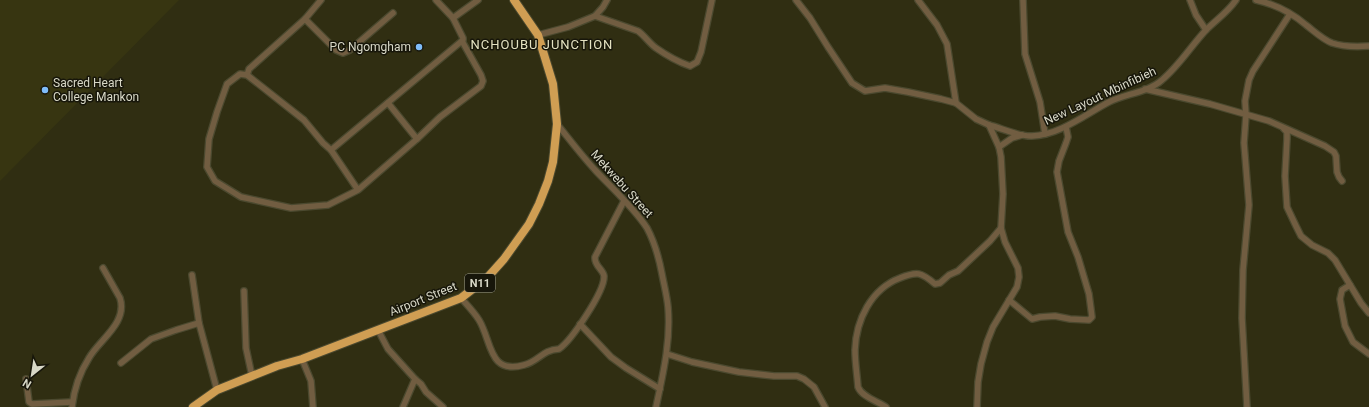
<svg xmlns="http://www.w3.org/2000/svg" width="1369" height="407" font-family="Roboto,sans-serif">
<rect width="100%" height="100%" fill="#302e12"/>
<path fill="#373511" d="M0 0H179L0 181Z"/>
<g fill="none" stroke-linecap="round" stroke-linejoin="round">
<g stroke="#4b492f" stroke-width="8">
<g id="minor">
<path d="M436 0 453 18"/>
<path d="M796 0 810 18 828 47 852 83 865 91 885 88 908 92 941 99 956 103 976 119 989 125 999 147 1001 157 1003 194 1001 228 1005 242 1018 268 1019 277 1017 287 993 327 987 342 981 364 978 382 977 407"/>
<path d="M918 0 937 25 947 44 956 103"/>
<path d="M1023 0 1025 54 1040 102 1045 134"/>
<path d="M1190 0 1196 15 1206 30"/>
<path d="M1256 0C1274 4 1292 13 1306 25 1314 31 1322 39 1332 43 1344 47 1356 47 1369 46"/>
<path d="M595 16 638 31C645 36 649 43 656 48 666 55 678 62 690 66L697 62 701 52 712 0"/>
<path d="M305 19 336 50 343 53 350 50 393 13"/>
<path d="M538 35 568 27 595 16 603 7 607 0"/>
<path d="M247 75 249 69 305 19 321 0"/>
<path d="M1145 89 1210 104 1269 121 1325 146 1334 152 1336 156 1337 172 1339 177 1342 181"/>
<path d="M388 103 417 139"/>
<path d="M557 124C570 140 582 156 596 171 613 189 634 208 647 228 655 243 659 258 662 274 664 285 667 296 668 307 671 341 663 374 656 407"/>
<path d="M989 125C1001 128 1020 137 1032 136 1060 135 1086 114 1109 102 1125 94 1149 92 1162 80 1179 66 1191 46 1206 30 1216 20 1228 12 1236 0"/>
<path d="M1284 129 1287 132V139L1285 176 1287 207 1296 226 1301 236 1312 245 1328 253 1335 260 1361 303 1369 313"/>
<path d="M999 147 1012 138 1022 135"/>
<path d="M331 150 463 40V38L453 18 478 0"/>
<path d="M358 190 331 150 323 143 304 120 247 75 240 74 227 84 217 112 209 139 207 167 215 181 241 197 291 208 328 205 358 190 417 139 440 117 481 86 483 81 481 75 462 41"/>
<path d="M192 275 199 323 217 390"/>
<path d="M1350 285 1342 290 1340 299 1345 326 1353 342 1369 354"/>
<path d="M244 291 246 348 252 376"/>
<path d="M461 298C467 305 474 312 479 320 492 341 488 375 524 365 539 361 542 350 559 349 571 341 605 291 604 276 603 269 594 266 595 257L624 201"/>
<path d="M1009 300 1032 319 1040 317 1055 316 1070 319 1089 320 1092 317 1089 294 1078 257 1068 232 1057 172 1059 161 1066 143 1068 137 1066 127"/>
<path d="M580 324 611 357 626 368 660 389"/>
<path d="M378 330 388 349 415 379 421 384 426 392 443 407"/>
<path d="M667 354 692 362 739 372 774 376H797L804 379 814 387 825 407"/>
<path d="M302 359 311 381 313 407"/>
<path d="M121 363 151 339 176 330 199 323"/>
<path d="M26 379 29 402 32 404 72 402"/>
<path d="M72 407C74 390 80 372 89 358 99 340 128 323 120 298L103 268"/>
<path d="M403 407 415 379"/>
<path d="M886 407C877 401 862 397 858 387 857 374 855 362 855 350 856 320 871 289 900 278 917 271 921 272 935 284L940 283 949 275 958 271 990 241 1001 228"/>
<path d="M1247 407 1242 318 1243 270 1249 205 1244 143 1246 115 1245 101 1249 80 1253 71 1290 14"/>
</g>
</g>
<g stroke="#4b492f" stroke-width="10">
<path id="highway" d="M193 407 217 390 277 366 302 359 461 298 487 278 504 259 529 224 539 204 548 181 553 162 557 124 553 84 538 35 514 0"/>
</g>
<use href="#minor" stroke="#715d41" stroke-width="5.5"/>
<use href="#highway" stroke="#d09e53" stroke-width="8"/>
</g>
<g fill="#7fbdfa" stroke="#17160a" stroke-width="1.5">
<circle cx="419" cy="47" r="4"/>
<circle cx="45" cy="90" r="4"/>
</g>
<g text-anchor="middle" stroke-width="3" stroke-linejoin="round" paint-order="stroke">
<rect fill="#17160a" stroke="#9e9e8e" stroke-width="1" x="465" y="274" width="30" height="18" rx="3"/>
<g font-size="11" font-weight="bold" fill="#d8d8c7">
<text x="480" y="287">N11</text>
</g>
<g font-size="12" fill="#d8d8c7" stroke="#17160a" text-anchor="end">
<text x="411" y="51">PC Ngomgham</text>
<text x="53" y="87" text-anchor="start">Sacred Heart<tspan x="53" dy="14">College Mankon</tspan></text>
</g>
<g font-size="12" fill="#d8d8c7" stroke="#17160a">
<text transform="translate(1100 96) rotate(-25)" y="4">New Layout Mbinfibieh</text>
<text transform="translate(622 184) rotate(48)" y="4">Mekwebu Street</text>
<text transform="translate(423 299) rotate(-22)" y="4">Airport Street</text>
</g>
<g font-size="13" letter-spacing="1" fill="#e4e2c1" stroke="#17160a">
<text x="542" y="49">NCHOUBU JUNCTION</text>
</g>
</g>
<g transform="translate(32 375) rotate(210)" stroke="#17160a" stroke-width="3" paint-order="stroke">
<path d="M0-3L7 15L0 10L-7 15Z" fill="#d8d8c7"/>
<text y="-6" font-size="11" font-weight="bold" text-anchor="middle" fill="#d8d8c7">N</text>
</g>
</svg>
